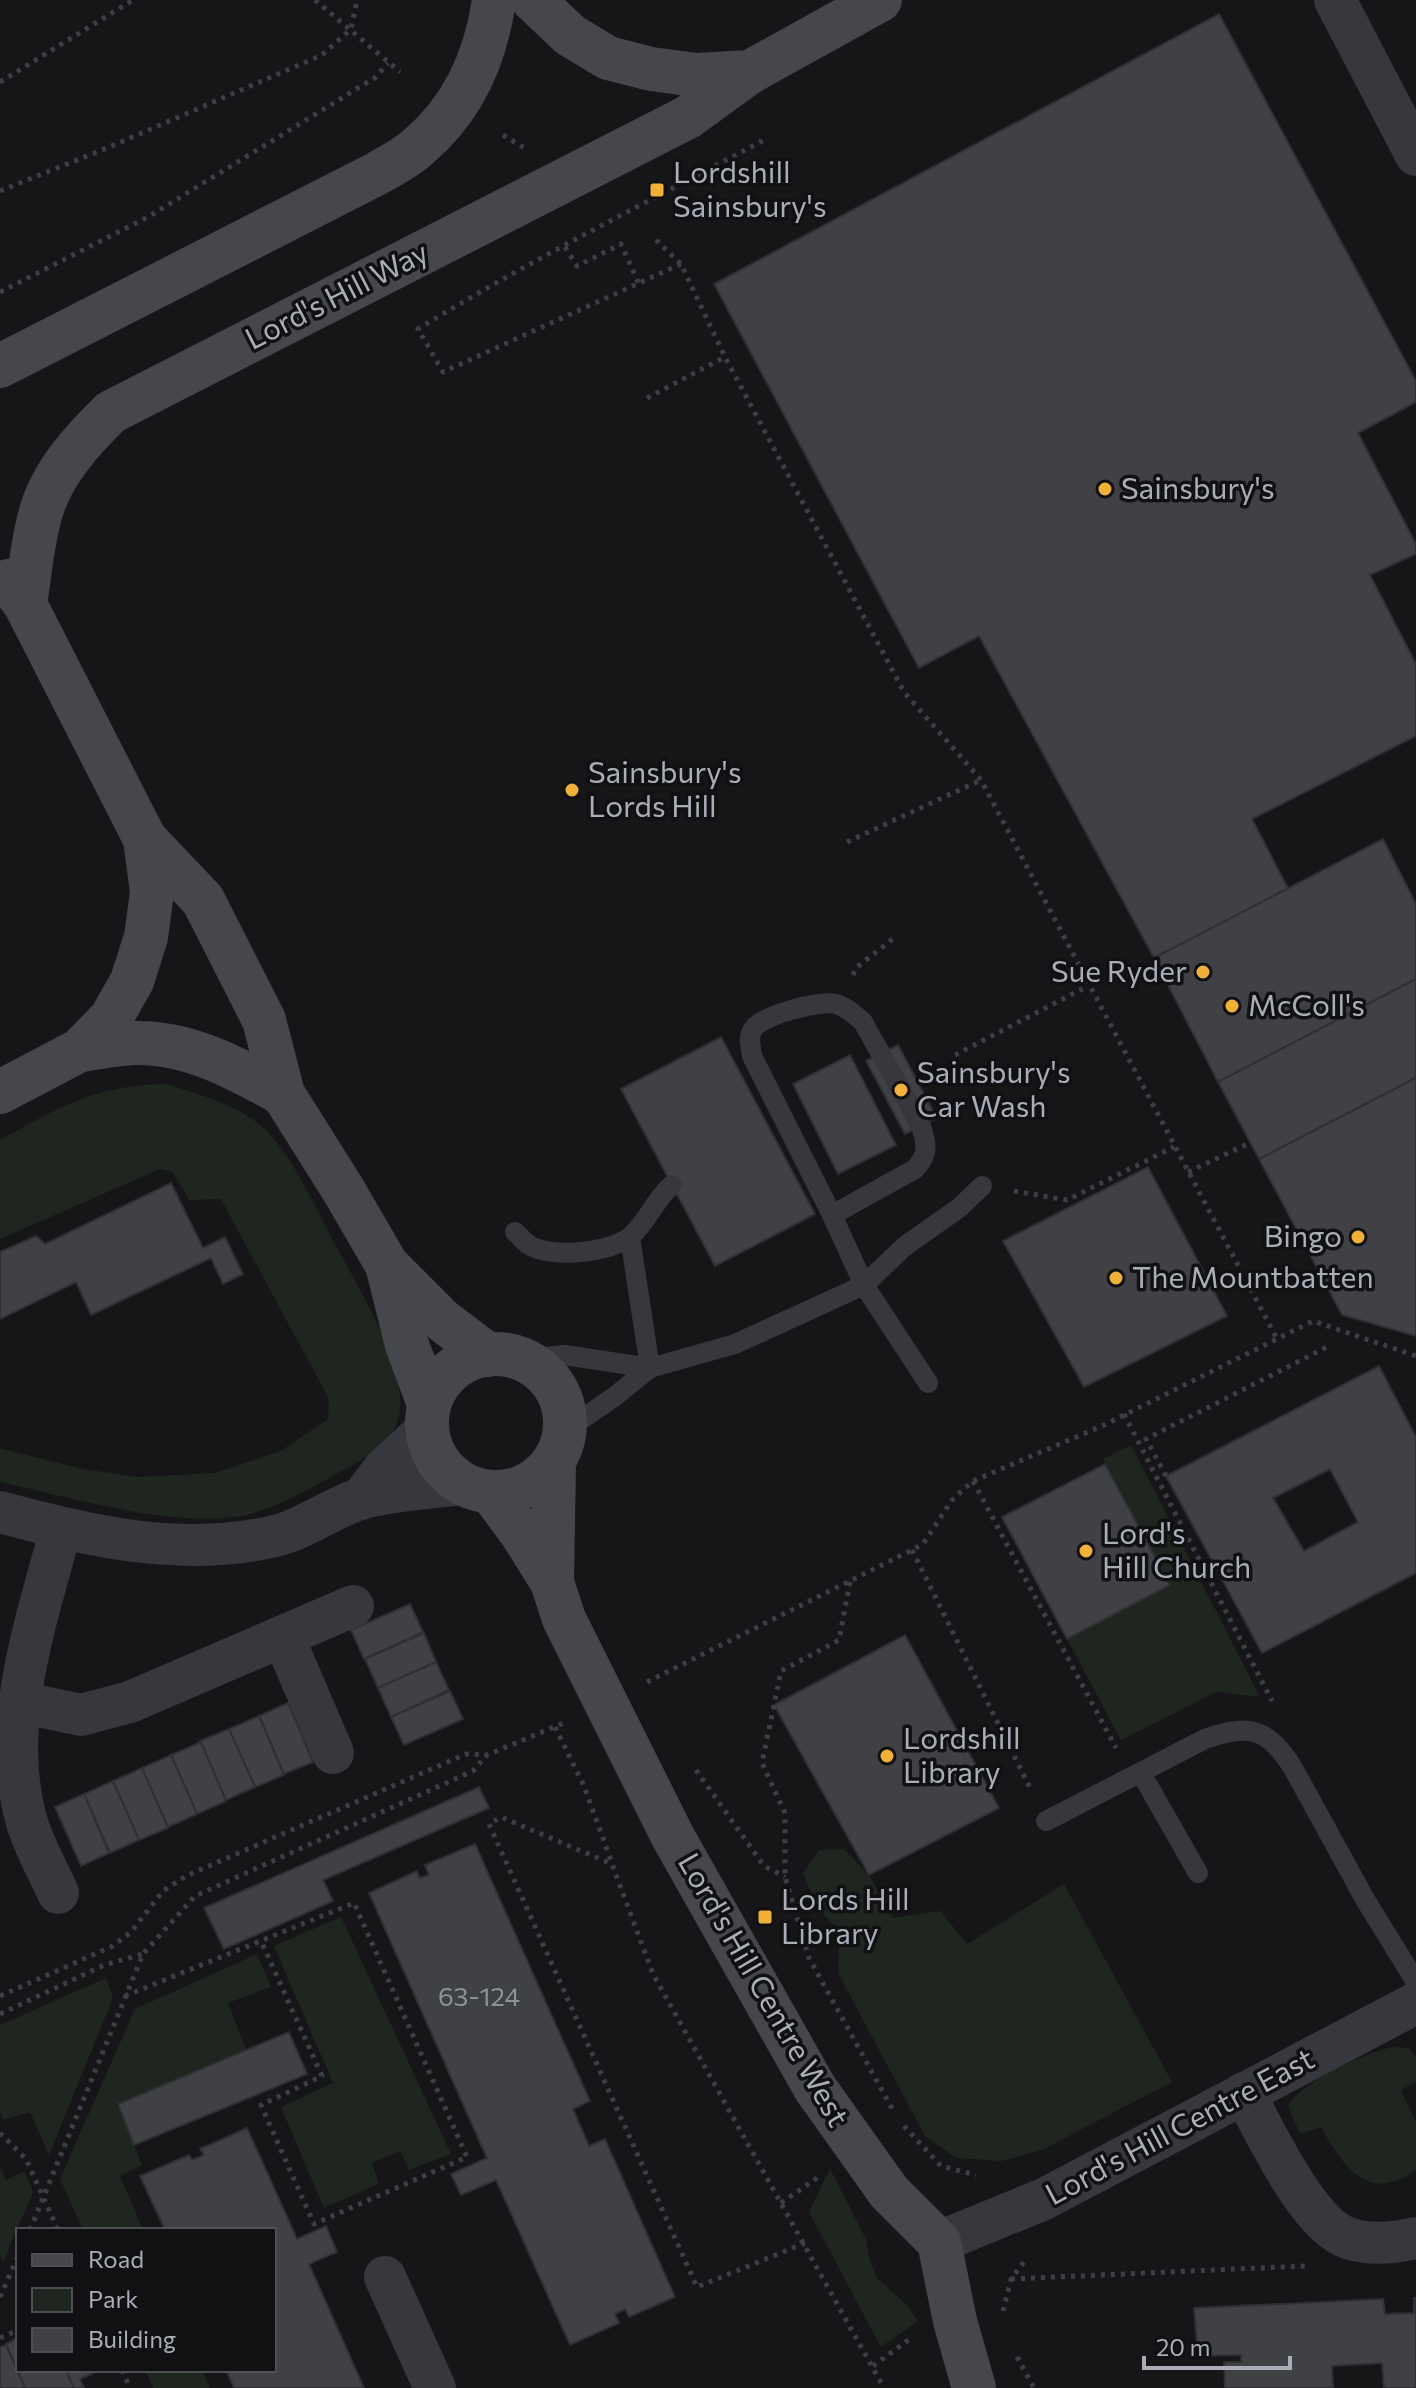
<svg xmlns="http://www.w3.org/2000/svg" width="1416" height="2388" font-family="Commissioner,sans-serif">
<rect width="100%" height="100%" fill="#161618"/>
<g fill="#1e261f">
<path d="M166 1084C197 1094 234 1103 260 1125 293 1153 316 1210 337 1248 360 1290 398 1352 400 1398 403 1436 375 1453 345 1469 317 1485 288 1502 257 1512 188 1534 71 1497 0 1482V1448L84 1469 136 1477 215 1473 281 1451 328 1419 329 1399 221 1199 189 1200 173 1172 160 1169 0 1239V1140C60 1107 95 1085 166 1084Z"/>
<path d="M1131 1445 1260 1697 1216 1692 1121 1740 1067 1639 1169 1585 1103 1459Z"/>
<path d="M844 1849 869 1875 893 1918 940 1911 967 1944 1064 1884 1172 2082 1042 2150 1002 2161 956 2158 925 2136 838 1973 839 1930 818 1909 803 1873 819 1850Z"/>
<path d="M341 1917 451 2154 409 2170 400 2151 372 2163 379 2184 324 2208 281 2107 333 2083 274 1946Z"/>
<path d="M257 1954 271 1987 228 2003 246 2049 118 2104 142 2165 120 2176 143 2230H83L60 2179 135 2009Z"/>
<path d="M106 1978 113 1998 49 2155 30 2112 3 2120 0 2112V2025Z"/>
<path d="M1395 2047 1410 2049 1416 2056V2082L1401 2090 1416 2122V2170C1368 2205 1343 2166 1321 2127L1300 2134 1288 2106C1298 2084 1371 2049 1395 2047Z"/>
<path d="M0 2168 6 2180 24 2171 33 2192 3 2262 0 2256Z"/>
<path d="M830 2169 866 2239 869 2258 877 2278 907 2305 918 2321 881 2347 809 2212Z"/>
<path d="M145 2370H202L210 2388H153Z"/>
</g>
<g fill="#404145" stroke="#303034" stroke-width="2" fill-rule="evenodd">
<path d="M1219 14 1416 381V402L1358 433 1416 544V554L1370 575 1416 664V736L1252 819 1289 890 1154 958 979 636 919 668 714 284Z"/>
<path d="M1383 839 1416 904V979L1218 1082 1154 958Z"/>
<path d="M1416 979V1078L1259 1159 1218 1082Z"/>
<path d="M721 1037 815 1214 715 1266 621 1089Z"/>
<path d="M898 1045 937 1118 905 1134 866 1061Z"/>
<path d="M850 1055 896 1145 838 1174 793 1084Z"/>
<path d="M1416 1078V1336L1342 1315 1259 1159Z"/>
<path d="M1148 1167 1227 1316 1084 1387 1003 1241Z"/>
<path d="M171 1183 203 1248 225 1237 243 1274 223 1284 211 1258 91 1315 76 1282 0 1319V1252L36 1236 45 1244Z"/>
<path d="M1379 1366 1416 1437V1573L1262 1653 1166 1476ZM1330 1469 1358 1522 1304 1551 1273 1498Z"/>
<path d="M1105 1464 1170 1585 1067 1639 1002 1517Z"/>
<path d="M410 1604 423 1632 364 1659 351 1630Z"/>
<path d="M424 1633 436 1662 378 1688 365 1659Z"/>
<path d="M905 1635 999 1808 869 1875 774 1705Z"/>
<path d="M436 1662 449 1690 391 1717 378 1688Z"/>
<path d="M450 1691 463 1719 404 1745 391 1717Z"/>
<path d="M288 1703 313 1762 284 1774 259 1716Z"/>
<path d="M259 1716 284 1775 255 1787 229 1729Z"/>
<path d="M229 1729 255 1787 226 1800 200 1741Z"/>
<path d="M201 1742 226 1801 197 1814 171 1755Z"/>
<path d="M171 1755 197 1814 168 1827 142 1768Z"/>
<path d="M142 1768 168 1828 139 1840 113 1781Z"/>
<path d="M113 1781 139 1840 110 1853 84 1794Z"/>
<path d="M479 1787 489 1808 323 1880 333 1901 224 1949 204 1908Z"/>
<path d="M84 1794 109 1853 81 1866 55 1807Z"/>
<path d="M475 1844 590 2101 573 2109 589 2146 605 2139 675 2297 629 2317 625 2309 615 2314 619 2323 570 2345 496 2180 461 2195 451 2174 487 2158 369 1893 417 1871 420 1878 429 1875 425 1865Z"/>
<path d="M289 2032 307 2074 134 2145 118 2104Z"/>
<path d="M247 2128 297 2239 326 2226 337 2252 309 2264 364 2388H234L226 2370H274V2230H165L140 2176 189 2155 192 2160 204 2155 200 2149Z"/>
<path d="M1414 2298H1416V2388H1384L1382 2363 1332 2366 1333 2388H1225L1224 2362H1241V2355L1198 2356 1194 2308 1383 2299 1385 2314 1414 2313Z"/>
<path d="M18 2338V2370H66L74 2388H25L6 2344Z"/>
<path d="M6 2345 25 2388H0V2347Z"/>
<path d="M66 2370H100L80 2379 84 2388H74Z"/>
</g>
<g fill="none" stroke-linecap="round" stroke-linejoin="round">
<g stroke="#3d3f44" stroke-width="5" stroke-dasharray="4 6" stroke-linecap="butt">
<path d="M315 0 400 72"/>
<path d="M0 82 133 0"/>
<path d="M503 135 526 149"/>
<path d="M0 191 114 145 322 55 351 29 357 0"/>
<path d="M656 240 681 264 725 357 904 692 981 780 1276 1337"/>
<path d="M565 247 577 266 621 244 639 284"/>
<path d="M681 264 443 372 418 329C530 260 648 202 764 140"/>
<path d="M0 292 148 217 376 77 388 63"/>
<path d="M647 398 725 357"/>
<path d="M847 842 981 780"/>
<path d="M853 975 856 968 895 937"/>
<path d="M955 1055 1088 986"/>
<path d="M1188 1172 1250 1143"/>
<path d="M1014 1191 1067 1200 1174 1147"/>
<path d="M1124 1414 1272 1701"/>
<path d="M1166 1476 1146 1439 1327 1347"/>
<path d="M973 1481 1116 1748"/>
<path d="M912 1550 1031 1790"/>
<path d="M850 1582 839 1640 781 1671 762 1763 785 1813V1877L809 1958 894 2112"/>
<path d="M647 1682 912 1550 923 1544 952 1500 973 1481 1102 1426 1313 1321 1416 1356"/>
<path d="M555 1727 584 1786 612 1863"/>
<path d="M696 1770 764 1866 785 1877"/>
<path d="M0 1996 113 1946 131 1932 163 1891 186 1876 466 1754 487 1755 566 1722"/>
<path d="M125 1996 354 1903 467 2157 314 2224 261 2105 322 2076 261 1941"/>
<path d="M0 2014 104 1965 143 1954"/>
<path d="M904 2126 941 2166 976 2175"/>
<path d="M0 2133 26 2159 58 2230"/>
<path d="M781 2203 820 2176"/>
<path d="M30 2230 143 1954 195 1896 473 1771 487 1755"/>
<path d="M805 2243 697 2287 489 1824 501 1817 612 1864 653 1974 884 2388"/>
<path d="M1011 2279 1305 2266"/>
<path d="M0 2297 18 2256"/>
<path d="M1003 2311 1011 2279 1026 2259"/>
<path d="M0 2338 18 2330"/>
<path d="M1017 2357 1034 2388"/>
<path d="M873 2366 911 2338"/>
<path d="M122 2370 130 2388"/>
</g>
<g stroke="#37383d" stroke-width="20">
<path d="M832 1215 915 1169C929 1154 927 1145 921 1126L863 1022C855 1015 847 1007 836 1004 821 1000 759 1015 752 1031 748 1038 751 1048 752 1056L832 1215 864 1285 928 1383"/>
<path d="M515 1232C520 1236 524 1242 529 1245 552 1259 614 1253 633 1234 649 1219 655 1199 672 1185"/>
<path d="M630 1237 650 1368"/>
<path d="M523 1359 565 1355 650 1368"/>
<path d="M566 1430 614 1397 650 1368 735 1344 864 1285 905 1246 959 1208 982 1186"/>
<path d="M1141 1773 1198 1873"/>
<path d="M1046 1821 1205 1739C1249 1723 1268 1728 1293 1768L1366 1901 1416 1982"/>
</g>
<g stroke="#37383d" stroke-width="42">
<path d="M1335 0 1416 155"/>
<path d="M361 1499 384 1469 427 1429"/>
<path d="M0 1512C88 1536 179 1557 271 1537 303 1530 330 1509 360 1499 387 1490 434 1488 463 1484"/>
<path d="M283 1636 333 1753"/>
<path d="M20 1702 81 1715 130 1702 353 1606"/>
<path d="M58 1893C48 1870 33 1845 26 1819 0 1723 36 1622 61 1529"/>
<path d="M1244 2093C1265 2131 1308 2225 1348 2238 1370 2246 1394 2243 1416 2238"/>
<path d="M939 2242 1044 2199 1416 2003"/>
<path d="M385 2277 435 2388"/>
</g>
<g stroke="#45474d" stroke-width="44">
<path d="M533 0 570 35 608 58 651 69 696 75 750 72 880 0"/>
<path d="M0 366 376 174C390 166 406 158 418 147 463 109 486 57 494 0"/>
<path d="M25 604C30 574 32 542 41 512 52 473 83 439 111 412L688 117 750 72"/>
<path d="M145 839 203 900 264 1020 283 1094 344 1191 387 1265 442 1320 488 1355"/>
<path d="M80 1050C98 1048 118 1043 136 1043 189 1042 238 1069 283 1094"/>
<path d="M0 1092 80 1050 111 1018 132 981 146 937 152 892 145 839 25 604 8 581"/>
<path d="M387 1265 407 1345 429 1404"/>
<circle cx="496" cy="1423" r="69"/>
<path d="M491 1492 522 1534 552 1582 564 1619 673 1837 815 2088 889 2192 939 2242 955 2321 974 2388"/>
<path d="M552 1582 554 1462"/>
</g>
</g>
<g fill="#f2b134" stroke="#111113" stroke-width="3">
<rect x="649" y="182" width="16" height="16" rx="4"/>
<circle cx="1105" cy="489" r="8"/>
<circle cx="572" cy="790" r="8"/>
<circle cx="1203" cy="972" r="8"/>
<circle cx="1232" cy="1006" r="8"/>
<circle cx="901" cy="1090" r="8"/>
<circle cx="1358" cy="1237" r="8"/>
<circle cx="1116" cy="1278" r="8"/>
<circle cx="1086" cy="1551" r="8"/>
<circle cx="887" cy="1756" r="8"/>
<rect x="757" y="1909" width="16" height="16" rx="4"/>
</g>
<g text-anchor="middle" stroke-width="7" stroke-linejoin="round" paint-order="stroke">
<g font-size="26" fill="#8e929b">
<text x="479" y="2006">63-124</text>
</g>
<g font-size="30" fill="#a8adb8" stroke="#111113" text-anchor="start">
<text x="673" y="183">Lordshill<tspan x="673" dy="34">Sainsbury's</tspan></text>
<text x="1121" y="499">Sainsbury's</text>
<text x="588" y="783">Sainsbury's<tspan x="588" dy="34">Lords Hill</tspan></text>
<text x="1187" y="982" text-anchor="end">Sue Ryder</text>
<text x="1248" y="1016">McColl's</text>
<text x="917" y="1083">Sainsbury's<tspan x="917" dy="34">Car Wash</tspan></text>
<text x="1342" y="1247" text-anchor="end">Bingo</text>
<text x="1132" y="1288">The Mountbatten</text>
<text x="1102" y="1544">Lord's<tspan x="1102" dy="34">Hill Church</tspan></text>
<text x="903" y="1749">Lordshill<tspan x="903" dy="34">Library</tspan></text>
<text x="781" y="1910">Lords Hill<tspan x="781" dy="34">Library</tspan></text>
</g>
<g font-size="30" fill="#a8adb8" stroke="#111113">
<text transform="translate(337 296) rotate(-27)" y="10">Lord's Hill Way</text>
<text transform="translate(763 1990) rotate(60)" y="10">Lord's Hill Centre West</text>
<text transform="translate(1180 2127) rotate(-28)" y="10">Lord's Hill Centre East</text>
</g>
</g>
<rect x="16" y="2228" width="260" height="144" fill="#111113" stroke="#4d4f55" stroke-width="2"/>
<rect x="32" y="2254" width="40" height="12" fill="#45474d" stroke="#4d4f55" stroke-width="2"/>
<text x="88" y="2268" font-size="24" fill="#a8adb8">Road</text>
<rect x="32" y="2288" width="40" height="24" fill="#1e261f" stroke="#4d4f55" stroke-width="2"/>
<text x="88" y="2308" font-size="24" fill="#a8adb8">Park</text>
<rect x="32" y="2328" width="40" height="24" fill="#404145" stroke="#4d4f55" stroke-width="2"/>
<text x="88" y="2348" font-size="24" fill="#a8adb8">Building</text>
<path d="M1144 2356v12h146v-12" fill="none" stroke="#a8adb8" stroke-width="4"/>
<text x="1156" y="2356" font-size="24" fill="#a8adb8" stroke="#111113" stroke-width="6" paint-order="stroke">20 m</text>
</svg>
